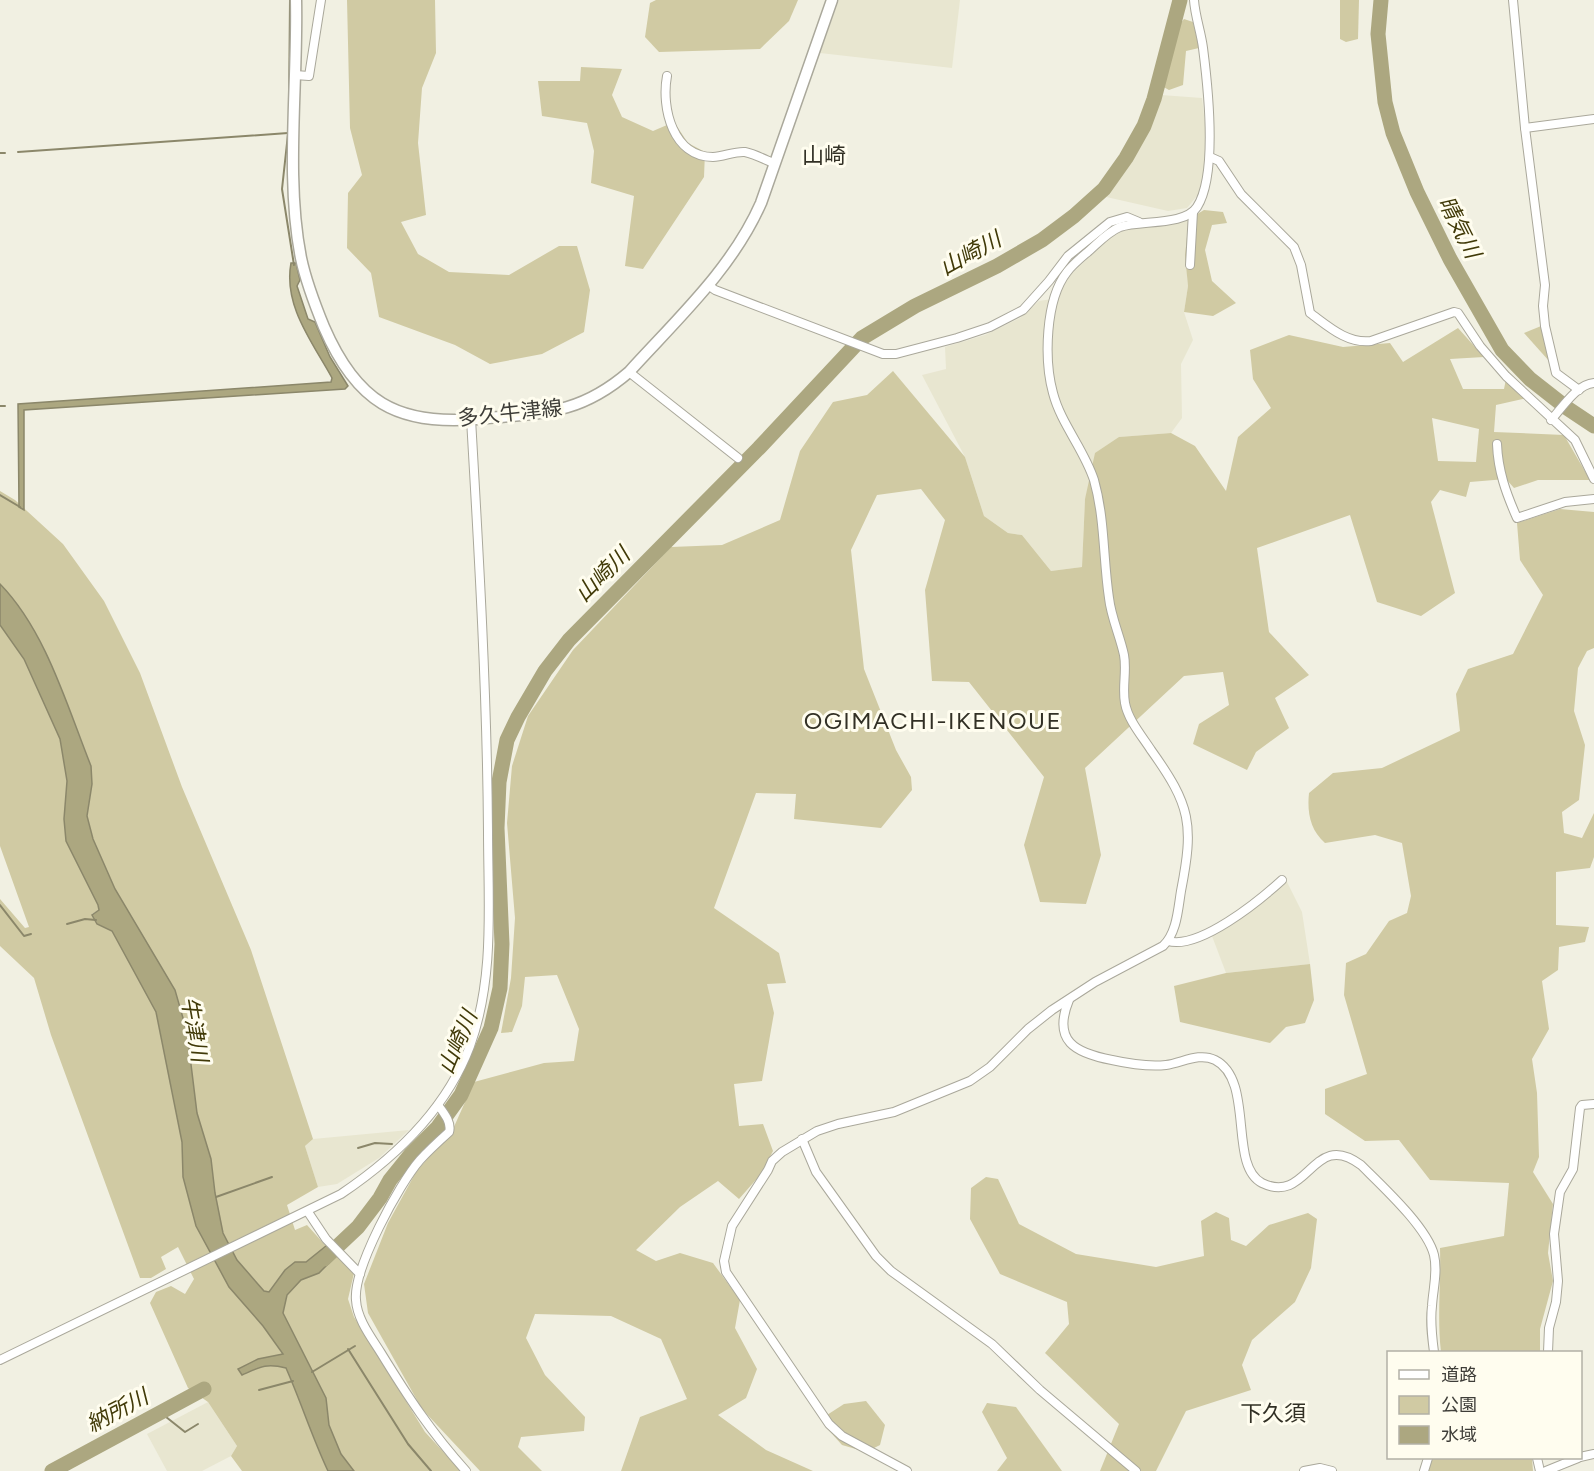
<svg xmlns="http://www.w3.org/2000/svg" width="1594" height="1471" font-family="Figtree,'Noto Sans JP',sans-serif">
<rect width="100%" height="100%" fill="#f1f0e2"/>
<g fill="#e8e6d0">
<path d="M839 0H960L952 68 820 53Z"/>
<path d="M1161 95 1202 98 1208 149 1201 191 1187 208 1168 211 1102 196 1132 159 1152 123Z"/>
<path d="M1189 219 1186 255 1188 286 1184 312 1193 340 1181 364 1182 418 1171 433 1119 437 1085 499 1082 567 1051 571 1022 535 1008 533 984 516 965 457 922 375 946 369 945 347 985 335 1020 318 1039 301 1058 298 1067 278 1107 240 1125 229Z"/>
<path d="M1286 880 1302 912 1310 964 1226 973 1212 936Z"/>
<path d="M409 1130 379 1158 337 1184 318 1187 305 1146 313 1139Z"/>
<path d="M208 1402 237 1446 231 1456 202 1471H167L147 1434Z"/>
</g>
<g fill="#d0caa3" fill-rule="evenodd">
<path d="M347 0H435L436 53 422 88 418 143 426 215 401 222 418 254 449 272 509 275 559 246H577L590 290 584 332 542 354 490 364 455 345 379 317 371 273 347 248 348 193 362 175 350 128Z"/>
<path d="M656 0H798L789 21 760 49 659 52 645 37 650 3Z"/>
<path d="M1340 0H1359L1358 39 1346 42 1340 39Z"/>
<path d="M1184 19 1193 22 1199 48 1186 51 1183 85 1169 90 1160 85 1177 28Z"/>
<path d="M581 67 622 69 612 95 622 117 653 131 674 122 688 143 705 152 704 177 643 269 625 266 634 196 591 183 594 151 587 123 542 116 538 81H580Z"/>
<path d="M1204 210 1223 212 1227 223 1212 225 1205 250 1212 281 1236 303 1213 316 1184 312 1188 286 1185 255 1189 219Z"/>
<path d="M1546 324 1558 371 1524 333Z"/>
<path d="M1458 328 1484 357 1450 359 1463 389H1504L1506 379 1527 398 1496 405 1494 432 1564 435 1590 480H1538L1514 488 1506 479 1470 482 1466 497 1440 490 1431 502 1455 593 1421 616 1377 602 1350 515 1257 548 1269 632 1309 675 1275 698 1289 728 1256 752 1247 770 1193 744 1199 724 1229 705 1223 672 1184 676 1085 768 1101 855 1086 904 1040 902 1024 845 1044 777 969 682 932 681 925 590 945 520 921 489 877 495 851 550 864 669 896 750 911 777 912 790 881 828 794 819 796 794 756 793 714 908 779 953 786 983 767 984 774 1013 762 1081 734 1084 739 1126 763 1124 773 1151 761 1174 739 1199 718 1181 680 1207 636 1250 656 1261 680 1253 713 1263 740 1300 735 1328 757 1369 746 1398 718 1415 766 1450 813 1471H621L640 1417 687 1399 661 1339 611 1316 535 1314 526 1338 545 1375 585 1417 584 1431 521 1437 518 1447 542 1471H480L422 1409 368 1313 364 1284 388 1223 416 1172 453 1129 474 1082 544 1063 574 1061 579 1029 557 975 525 977 522 1006 512 1032 501 1033 511 978 515 918 507 823 512 766 528 716 573 650 671 547 722 545 780 520 800 451 833 402 867 395 893 371 965 457 984 516 1008 533 1022 535 1051 571 1082 567 1085 499 1095 453 1119 437 1171 433 1195 446 1226 491 1238 437 1271 408 1253 379 1250 350 1289 335 1343 347 1390 343 1403 362ZM1432 418 1479 429 1476 462 1438 461Z"/>
<path d="M0 491 15 500 63 544 104 601 140 673 182 787 251 950 313 1139 305 1146 318 1187 287 1205 295 1230 307 1225 326 1246 306 1262H295L285 1270 269 1292 264 1291 237 1260 223 1233 215 1193 211 1159 197 1113 187 1032 115 889 93 839 87 816 92 784 91 766C67 706 45 632 0 584Z"/>
<path d="M1560 509 1594 512V648L1587 651 1578 668 1574 711 1585 745 1579 800 1562 812 1564 833 1582 838 1594 813V857L1590 868 1556 872V925L1589 927 1585 942 1559 947 1558 970 1542 981 1549 1029 1532 1059 1537 1093 1539 1157 1533 1172 1553 1204 1548 1253 1553 1281 1540 1329V1352H1441C1437 1317 1441 1284 1440 1248L1504 1236 1509 1183 1430 1180 1399 1140 1365 1141 1325 1114V1089L1367 1074 1344 995 1346 963 1366 954 1389 921 1407 913 1411 896 1402 843 1375 835 1325 843C1310 830 1307 812 1309 793L1333 773 1382 768 1460 731 1456 694 1468 669 1513 654 1543 595 1520 560 1517 523Z"/>
<path d="M0 625 24 659 60 738 67 781 64 819 66 841 98 905 99 910 92 914 97 924 112 931 156 1012 182 1142 183 1177 263 1326 283 1355 258 1359 239 1369 242 1375C260 1367 267 1363 286 1367 301 1402 312 1437 328 1471H242L231 1456 237 1446 208 1402 188 1388 150 1303 156 1292 171 1286 185 1294 194 1279 178 1247 161 1257 166 1269 151 1278H140L51 1035 34 978 0 946V899L25 928 29 927 0 846Z"/>
<path d="M1310 964 1314 1000 1305 1023 1286 1027 1270 1043 1180 1022 1174 986 1226 973Z"/>
<path d="M986 1177 998 1179 1019 1224 1076 1254 1156 1267 1204 1256 1201 1221 1216 1212 1229 1218 1231 1240 1246 1246 1269 1225 1308 1213 1317 1219 1311 1268 1295 1302 1252 1340 1242 1365 1251 1390 1186 1411 1156 1471H1100L1119 1424 1045 1353 1069 1324 1067 1302 1000 1274 970 1219 971 1188Z"/>
<path d="M336 1256 354 1273 348 1299 354 1317 425 1432 461 1471H354L341 1454 329 1425 326 1398 283 1313 287 1295 301 1280 319 1273Z"/>
<path d="M866 1401 885 1425 880 1445 866 1452 842 1445 825 1426 827 1415 844 1404Z"/>
<path d="M987 1403 1016 1407 1062 1471H997L1007 1458 982 1412Z"/>
<path d="M1433 1458H1532L1533 1471H1428Z"/>
</g>
<g fill="#aca780" stroke="#8b876a" stroke-width="1.5">
<path d="M291 263H296L300 280 297 286 308 319 315 322 330 357 348 386 345 389 24 410V510L19 507 18 404 331 382 332 378C313 343 283 306 291 263Z"/>
<path d="M0 584C46 631 67 706 91 766L92 784 87 816 93 839 115 889 175 990 187 1032 197 1113 211 1159 215 1193 223 1233 237 1260 264 1291 269 1292 285 1270 295 1262H306L326 1246 336 1256 319 1273 301 1280 287 1295 283 1313 326 1398 329 1425 341 1454 354 1471H328C312 1437 301 1402 286 1368 266 1363 260 1367 242 1375L238 1369 258 1359 283 1354 263 1326 229 1287 196 1226 183 1177 182 1142 156 1012 112 931 97 924 92 915 99 910 98 905 66 841 64 819 67 781 60 739 24 659 0 625Z"/>
</g>
<g fill="none" stroke-linecap="round" stroke-linejoin="round">
<g stroke="#8b876a" stroke-width="2">
<path d="M289 113 290 0"/>
<path d="M288 134 282 189 294 265"/>
<path d="M18 152 288 133"/>
<path d="M0 153H5"/>
<path d="M0 406H5"/>
<path d="M0 495 20 507"/>
<path d="M0 905 24 936 31 934"/>
<path d="M67 924 85 919 96 920"/>
<path d="M358 1148 375 1143 392 1144"/>
<path d="M216 1197 272 1177"/>
<path d="M348 1349 408 1444 431 1471"/>
<path d="M312 1372 355 1346"/>
<path d="M259 1390 293 1381"/>
<path d="M161 1413 185 1432 198 1424"/>
</g>
<g stroke="#aca780" stroke-width="15">
<path d="M1381 0 1378 34 1385 102 1393 133 1417 192 1450 259 1502 350 1530 379 1567 408 1594 426"/>
<path d="M324 1259 358 1227 380 1198 390 1180 411 1154 438 1127 461 1095 491 1028 500 988 502 944 497 828 499 782 507 740 518 717 545 671 569 640 759 448 862 338 915 306 997 266 1042 240 1074 216 1104 189 1126 158 1144 126 1154 99 1180 0"/>
<path d="M52 1471 204 1389"/>
</g>
<g stroke="#aaa89b" stroke-width="10">
<g id="minor">
<path d="M1513 0 1525 128 1545 285 1543 306 1545 326 1556 373 1579 390"/>
<path d="M295 75 309 76 321 0"/>
<path d="M667 76C661 108 673 157 713 157 723 157 735 151 745 152 755 154 766 160 775 164"/>
<path d="M1525 128 1594 119"/>
<path d="M1210 157 1219 161 1241 194 1294 247 1301 265 1310 313C1328 326 1347 344 1371 341L1454 312 1458 313 1480 346 1506 376 1575 440 1594 479"/>
<path d="M1190 265 1193 212"/>
<path d="M708 285 715 290 883 354H896L957 338 990 327 1023 310 1049 281 1068 256 1110 222 1127 217 1139 222"/>
<path d="M629 372 738 458"/>
<path d="M1551 420C1562 408 1577 384 1594 383"/>
<path d="M1497 444C1498 471 1506 493 1517 518L1565 502 1594 499"/>
<path d="M1168 941C1199 950 1259 901 1282 880"/>
<path d="M1069 1000C1052 1041 1075 1053 1112 1060 1130 1064 1147 1067 1166 1065 1182 1063 1199 1052 1215 1060 1255 1080 1228 1166 1262 1183 1309 1206 1312 1128 1361 1165 1382 1186 1427 1227 1434 1255 1438 1272 1433 1289 1432 1306 1430 1322 1432 1337 1434 1352"/>
<path d="M438 1105C443 1112 452 1122 449 1132 439 1141 429 1150 420 1160 399 1184 353 1269 356 1300 357 1319 371 1337 381 1353 408 1397 431 1432 466 1471"/>
<path d="M802 1139 816 1172 876 1256 891 1271 992 1344 1040 1390 1136 1471"/>
<path d="M308 1212 326 1239 360 1274"/>
<path d="M1548 1352 1549 1328 1556 1302 1558 1281 1554 1234 1560 1192 1573 1169 1580 1108 1582 1105 1594 1104"/>
<path d="M0 1360 341 1194C396 1157 446 1110 470 1046 495 977 488 903 488 831 487 693 479 556 471 419"/>
<path d="M1580 1457 1594 1454"/>
<path d="M1537 1458 1540 1471"/>
<path d="M907 1471 842 1436 829 1424 726 1272 724 1261 732 1226 768 1170 772 1161 782 1152 817 1131 838 1124 894 1112 970 1081 990 1067 1028 1029 1052 1010 1095 982 1163 946C1177 933 1178 909 1181 891 1194 824 1191 806 1151 750 1142 736 1128 720 1125 703 1122 687 1127 671 1124 655 1120 636 1111 617 1109 598 1103 558 1105 519 1094 480 1084 449 1061 424 1053 393 1044 360 1045 300 1067 272 1073 264 1082 257 1090 250 1099 242 1108 232 1120 227 1140 220 1185 226 1197 207 1218 174 1208 87 1203 48 1201 32 1195 16 1194 0"/>
<path d="M1304 1471 1320 1468 1332 1471"/>
<path d="M1424 1471 1428 1458"/>
<path d="M1546 1471 1578 1458"/>
</g>
</g>
<g stroke="#aaa89b" stroke-width="13">
<path id="major" d="M296 0C298 83 285 178 301 258 306 282 315 305 324 327 356 401 396 426 477 419 540 413 578 416 629 372 677 319 732 269 761 203L832 0"/>
</g>
<use href="#minor" stroke="#fff" stroke-width="8"/>
<use href="#major" stroke="#fff" stroke-width="10"/>
</g>
<g text-anchor="middle" stroke-width="6" stroke-linejoin="round" paint-order="stroke">
<g font-size="21" fill="#3e3d38" stroke="#fffdef">
<text transform="translate(510 413) rotate(-6)" y="7">多久牛津線</text>
</g>
<g font-size="22" fill="#323025" stroke="#fffdef">
<text x="824" y="163">山崎</text>
<text x="1273" y="1421">下久須</text>
</g>
<g font-size="22" font-style="italic" fill="#413a08" stroke="#fffdef">
<text transform="translate(1460 227) rotate(63)" y="8">晴気川</text>
<text transform="translate(970 253) rotate(-29)" y="8">山崎川</text>
<text transform="translate(602 574) rotate(-45)" y="8">山崎川</text>
<text transform="translate(195 1029) rotate(80)" y="8">牛津川</text>
<text transform="translate(457 1042) rotate(-67)" y="8">山崎川</text>
<text transform="translate(117 1410) rotate(-28)" y="8">納所川</text>
</g>
<g font-size="24" letter-spacing="1.5" fill="#323025" stroke="#fffdef">
<text x="933" y="729">OGIMACHI-IKENOUE</text>
</g>
</g>
<rect x="1387" y="1351" width="195" height="108" fill="#fffdef" stroke="#b2b0a6" stroke-width="1.5"/>
<rect x="1399" y="1370" width="30" height="9" fill="#ffffff" stroke="#b2b0a6" stroke-width="1.5"/>
<text x="1441" y="1381" font-size="18" fill="#3e3d38">道路</text>
<rect x="1399" y="1396" width="30" height="18" fill="#d0caa3" stroke="#b2b0a6" stroke-width="1.5"/>
<text x="1441" y="1411" font-size="18" fill="#3e3d38">公園</text>
<rect x="1399" y="1426" width="30" height="18" fill="#aca780" stroke="#b2b0a6" stroke-width="1.5"/>
<text x="1441" y="1441" font-size="18" fill="#3e3d38">水域</text>
</svg>
